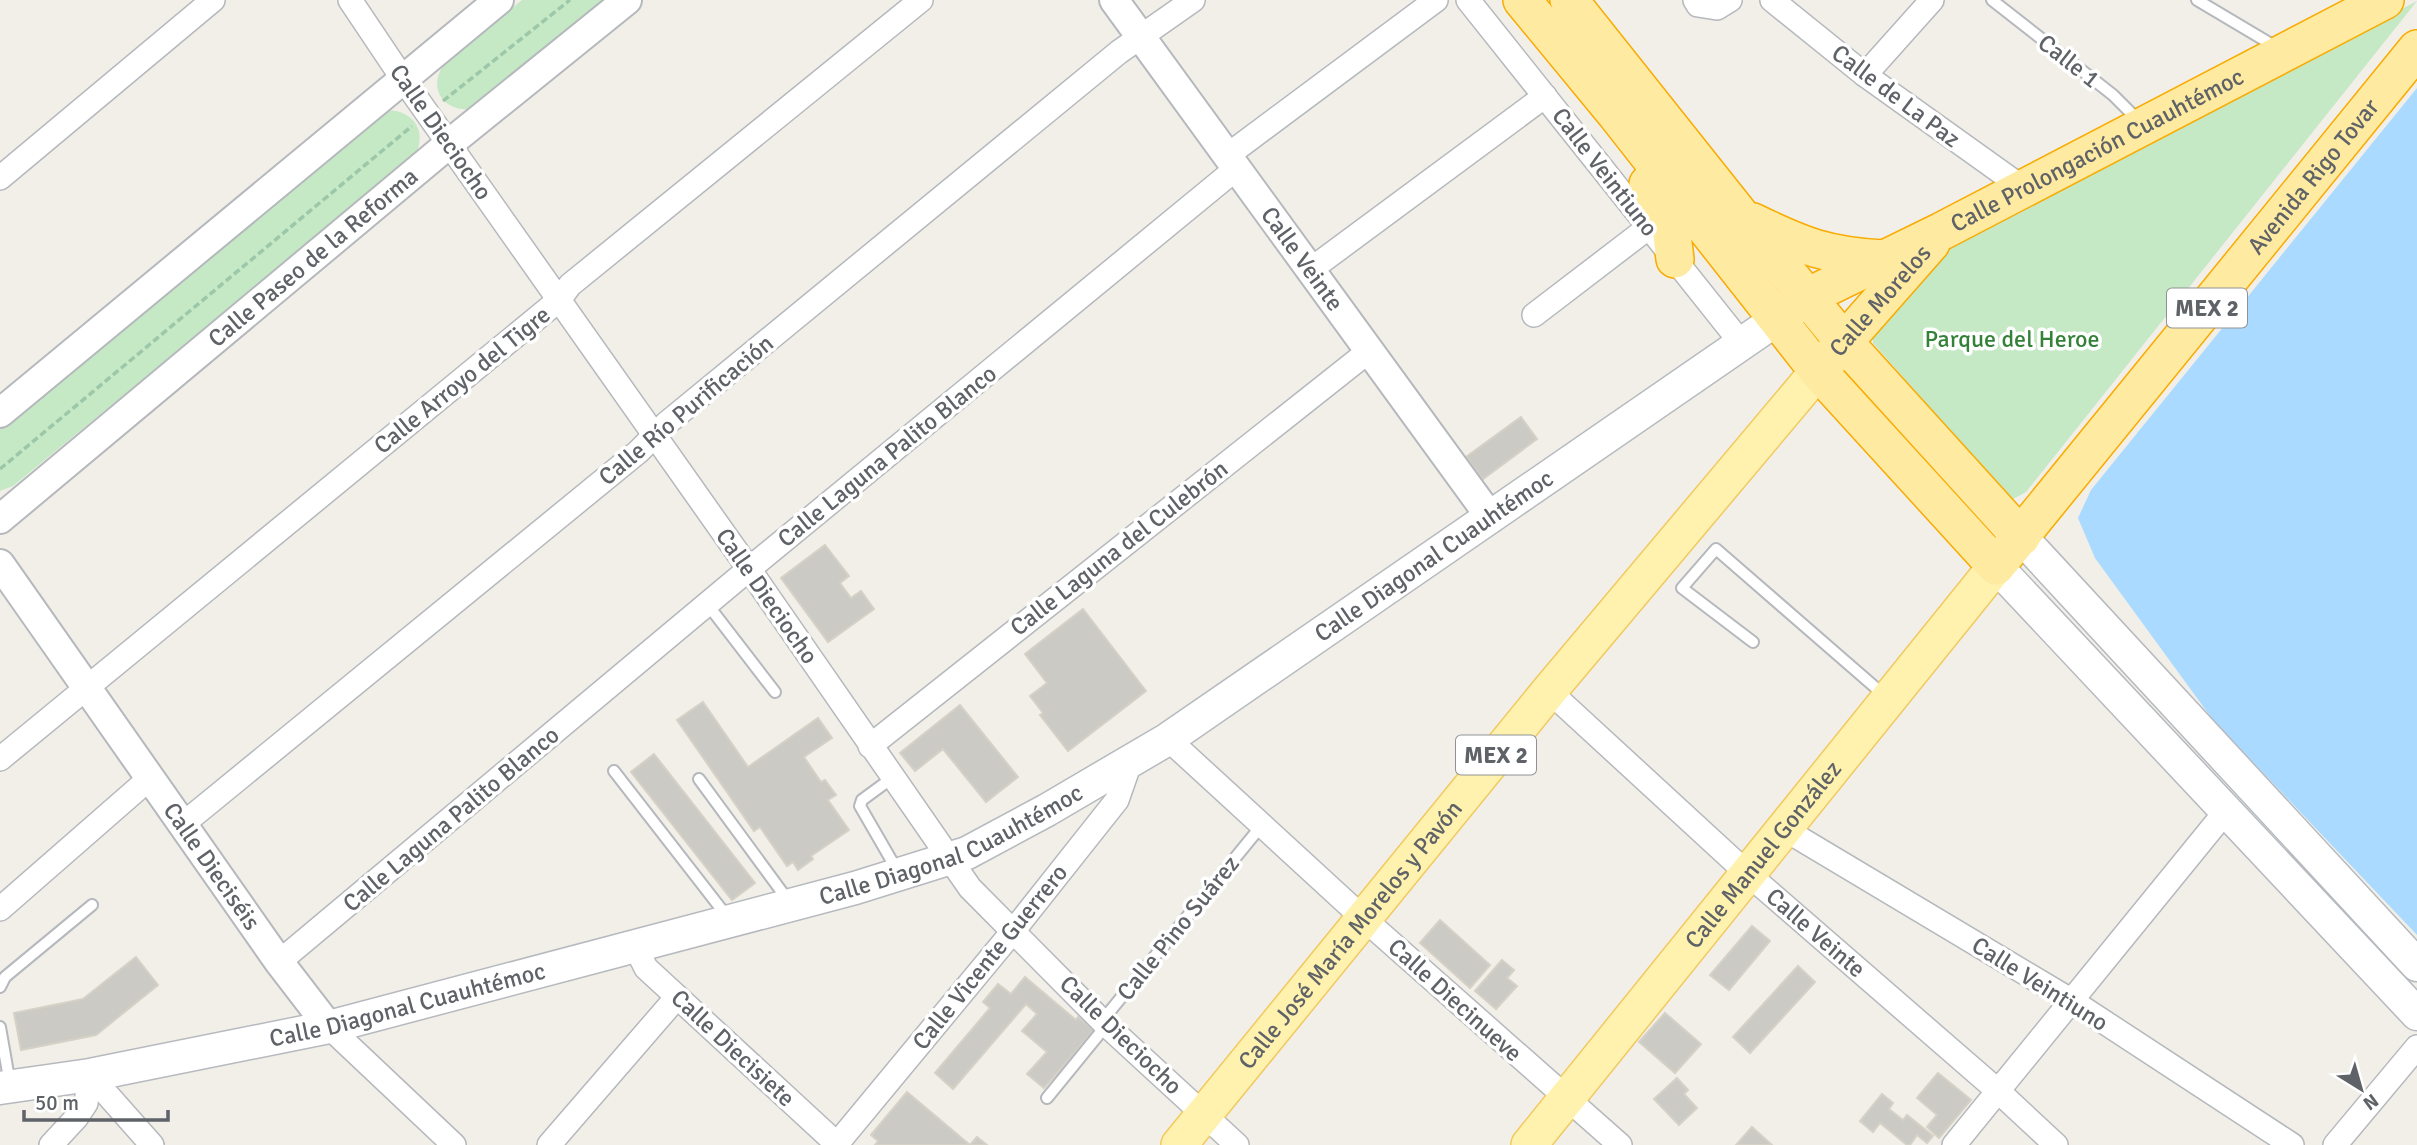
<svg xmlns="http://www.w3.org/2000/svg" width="2417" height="1145" font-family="Signika,sans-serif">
<rect width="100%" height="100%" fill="#f1efe8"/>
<g fill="#c5e8c5">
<path d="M522 0H611L473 109C442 113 426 86 446 62Z"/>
<path d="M2417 1 2026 492 2011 500 1873 343V336L1953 246Z"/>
<path d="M389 110C415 112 427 132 415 156L13 486 0 491V424L380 113Z"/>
</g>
<path fill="#aadaff" d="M2417 88V935L2213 720 2095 558 2078 518 2091 490Z"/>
<g fill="#cccac5" stroke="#d6d1c6" stroke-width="2">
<path d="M1521 417 1537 439 1483 479 1466 457Z"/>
<path d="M825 545 849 576 840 583 851 598 861 591 874 609 828 642 781 578Z"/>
<path d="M1083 609 1146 691 1068 751 1040 715 1043 713 1030 696 1047 683 1025 654Z"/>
<path d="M703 702 748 767 818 718 832 738 804 757 821 782 825 780 836 795 828 800 849 830 811 856 813 859 798 870 793 862 787 866 760 827 754 831 677 720Z"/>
<path d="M960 705 1018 777 986 802 943 749 915 771 900 753Z"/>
<path d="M654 754 755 883 732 900 631 772Z"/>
<path d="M1440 920 1490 965 1470 988 1420 943Z"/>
<path d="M1752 926 1770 941 1729 990 1710 975Z"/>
<path d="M136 957 158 985 96 1035 21 1050 14 1013 83 999Z"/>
<path d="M1502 960 1514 970 1507 978 1517 986 1496 1009 1475 991Z"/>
<path d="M1798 966 1815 982 1750 1053 1733 1037Z"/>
<path d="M1025 977 1076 1020 1078 1017 1094 1030 1044 1088 1027 1074 1047 1052 1022 1031 1037 1014 1026 1004 953 1089 935 1073 990 1008 983 1002 998 984 1011 994Z"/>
<path d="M1665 1013 1701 1044 1675 1073 1639 1042Z"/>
<path d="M1938 1073 1971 1100 1939 1138 1927 1127 1937 1115 1917 1098Z"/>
<path d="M1677 1078 1688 1090 1684 1094 1697 1108 1679 1125 1654 1099Z"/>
<path d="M907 1092 970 1145 977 1137 987 1145H875L878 1141 871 1135Z"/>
<path d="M1882 1094 1893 1103 1889 1109 1903 1120 1907 1115 1933 1136 1927 1143 1917 1135 1910 1145H1907L1880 1123 1873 1132 1860 1121Z"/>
<path d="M1752 1127 1772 1145H1736Z"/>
</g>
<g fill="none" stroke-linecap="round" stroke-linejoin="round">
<g stroke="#b5b8bc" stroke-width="14">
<g id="service">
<path d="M1992 0 2113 95 2138 120"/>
<path d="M2197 0 2276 47"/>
<path d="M708 605 775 692"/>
<path d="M1753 642 1682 588 1716 549 1884 695"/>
<path d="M614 771 729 919"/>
<path d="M892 778 862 800 860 806 897 870"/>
<path d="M699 779 790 903"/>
<path d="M0 987 5 977 92 905"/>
<path d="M0 1027 10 1084"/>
<path d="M1047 1098 1100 1033 1102 1021 1262 825"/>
</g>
</g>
<g stroke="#b5b8bc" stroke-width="26">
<g id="minor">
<path d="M350 0 403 79 749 569 970 888 1102 1021 1237 1145"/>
<path d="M1468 0 1742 344"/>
<path d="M1695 0 1698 5 1717 8 1730 0"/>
<path d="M1772 0 1865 75 2023 188"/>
<path d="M1865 75 1932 0"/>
<path d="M1228 155 1436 0"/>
<path d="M0 178 213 0"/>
<path d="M1310 270 1545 96"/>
<path d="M1534 315 1649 227"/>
<path id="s1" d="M1549 691 1748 874 1998 1091 2056 1145"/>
<path d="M1168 739 1363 918 1620 1145"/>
<path d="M870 746 1369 351"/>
<path d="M0 759 559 300 570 285 921 0"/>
<path d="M183 824 638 452 667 423 1119 52 1193 0"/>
<path d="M1784 829 2072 1001 2292 1145"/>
<path d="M0 909 150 778"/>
<path d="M635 946 646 968 838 1145"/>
<path d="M279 962 749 569 1237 168"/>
<path d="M329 1027 454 1145"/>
<path d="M90 1075 152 1145"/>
<path d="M51 1145 76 1118 86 1103 90 1075"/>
<path d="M549 1145 677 997"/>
<path d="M836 1145 1014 930 1117 800 1131 760"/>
<path d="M1954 1145 2226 811"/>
<path d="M2335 1145 2417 1047"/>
</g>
</g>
<g stroke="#b5b8bc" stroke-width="32">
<g id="tertiary">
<path id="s2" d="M1114 0 1491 518"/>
<path d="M0 413 499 0"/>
<path id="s3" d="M0 519 450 143 627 0"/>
<path id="s4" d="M0 564 279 962 329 1027"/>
</g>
</g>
<g stroke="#b6babf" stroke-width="35">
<g id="secondary">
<path d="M2021 537 2417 965"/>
<path d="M1996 566 2417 1014"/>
<path id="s5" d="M0 1088 90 1075 329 1027 855 888 967 853 1047 810 1168 739 1776 320"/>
</g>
</g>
<g stroke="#f2c960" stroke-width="38">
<g id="primary">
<path id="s6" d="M1179 1145 1549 691 1818 371"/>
<path id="s7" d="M1529 1145 1996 566"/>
</g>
</g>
<g stroke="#f9ab00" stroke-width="40">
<g id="trunk">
<path id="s8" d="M1522 0 1616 114 1818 371 1996 566 2417 49"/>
<path d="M1569 0 1740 215 1844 342 2021 537"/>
<path d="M1648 184 1670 219 1675 259"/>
<path d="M1753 222C1802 246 1827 256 1884 259"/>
<path id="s9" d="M1790 309 1807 297 1942 231 2385 0"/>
<path id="s10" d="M1828 360 1931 243"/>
</g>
</g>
<g stroke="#9cc7a9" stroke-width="3.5" stroke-dasharray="7 3.5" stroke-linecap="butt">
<path d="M443 101 570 0"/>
<path d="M0 469 412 126"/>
</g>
<use href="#service" stroke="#fff" stroke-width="10"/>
<use href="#minor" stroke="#fff" stroke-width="23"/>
<use href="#tertiary" stroke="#fff" stroke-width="28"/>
<use href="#secondary" stroke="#fff" stroke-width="32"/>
<use href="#primary" stroke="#fff2af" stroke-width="35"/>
<use href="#trunk" stroke="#feeaa1" stroke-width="37"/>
</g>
<g text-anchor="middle" stroke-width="7" stroke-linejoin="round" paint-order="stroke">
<g fill="#fff" stroke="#8f9295" stroke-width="2">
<rect x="2167" y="288.5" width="80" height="39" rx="5"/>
<rect x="1456" y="735.5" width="80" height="39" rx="5"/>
</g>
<g font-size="23" font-weight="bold" fill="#5f6368">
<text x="2207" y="316">MEX 2</text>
<text x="1496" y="763">MEX 2</text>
</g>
<g font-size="24" fill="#5f6368" stroke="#fff">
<text transform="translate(2069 61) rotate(38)" y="8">Calle 1</text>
<text transform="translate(1896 96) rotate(37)" y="8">Calle de La Paz</text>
<text transform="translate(441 132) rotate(55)" y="8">Calle Dieciocho</text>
<text dy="8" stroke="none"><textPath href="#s9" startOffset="346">Calle Prolongación Cuauhtémoc</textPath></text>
<text transform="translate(1605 172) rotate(52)" y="8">Calle Veintiuno</text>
<text dy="8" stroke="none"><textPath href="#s8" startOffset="1241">Avenida Rigo Tovar</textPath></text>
<text dy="8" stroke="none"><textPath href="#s3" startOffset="408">Calle Paseo de la Reforma</textPath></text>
<text dy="8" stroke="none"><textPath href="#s2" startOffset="320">Calle Veinte</textPath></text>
<text dy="8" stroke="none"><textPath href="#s10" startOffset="79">Calle Morelos</textPath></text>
<text transform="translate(462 380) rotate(-39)" y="8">Calle Arroyo del Tigre</text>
<text transform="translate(686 410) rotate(-40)" y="8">Calle Río Purificación</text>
<text transform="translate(887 456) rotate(-39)" y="8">Calle Laguna Palito Blanco</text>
<text transform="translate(1119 548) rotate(-38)" y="8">Calle Laguna del Culebrón</text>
<text dy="8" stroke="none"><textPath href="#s5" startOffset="1550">Calle Diagonal Cuauhtémoc</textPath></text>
<text transform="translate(767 596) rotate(55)" y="8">Calle Dieciocho</text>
<text transform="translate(451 819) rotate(-40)" y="8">Calle Laguna Palito Blanco</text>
<text dy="8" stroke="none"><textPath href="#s5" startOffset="984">Calle Diagonal Cuauhtémoc</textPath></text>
<text dy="8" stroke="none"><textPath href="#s7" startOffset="373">Calle Manuel González</textPath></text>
<text dy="8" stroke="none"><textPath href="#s4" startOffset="369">Calle Dieciséis</textPath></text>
<text transform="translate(1178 928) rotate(-51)" y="8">Calle Pino Suárez</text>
<text dy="8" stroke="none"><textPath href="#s1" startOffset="360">Calle Veinte</textPath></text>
<text dy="8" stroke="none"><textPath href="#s6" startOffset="271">Calle José María Morelos y Pavón</textPath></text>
<text transform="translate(990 957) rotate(-51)" y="8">Calle Vicente Guerrero</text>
<text transform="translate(2040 984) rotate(32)" y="8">Calle Veintiuno</text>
<text transform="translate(1455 1000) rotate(42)" y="8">Calle Diecinueve</text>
<text dy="8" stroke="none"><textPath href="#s5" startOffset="416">Calle Diagonal Cuauhtémoc</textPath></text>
<text transform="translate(1121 1035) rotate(44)" y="8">Calle Dieciocho</text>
<text transform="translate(733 1048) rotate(43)" y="8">Calle Diecisiete</text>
</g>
<g font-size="24" fill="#348238" stroke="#fff">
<text x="2012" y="347">Parque del Heroe</text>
</g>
</g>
<g transform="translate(2361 1089) rotate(143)" stroke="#ffffff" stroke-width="5" paint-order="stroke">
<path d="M0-5L12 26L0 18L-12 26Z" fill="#5f6368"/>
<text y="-10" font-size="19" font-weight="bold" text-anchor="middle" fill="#5f6368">N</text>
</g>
<path d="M24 1110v10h144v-10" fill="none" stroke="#5f6368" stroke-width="3.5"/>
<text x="35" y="1110" font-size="21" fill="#5f6368" stroke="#ffffff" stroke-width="5" paint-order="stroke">50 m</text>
</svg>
